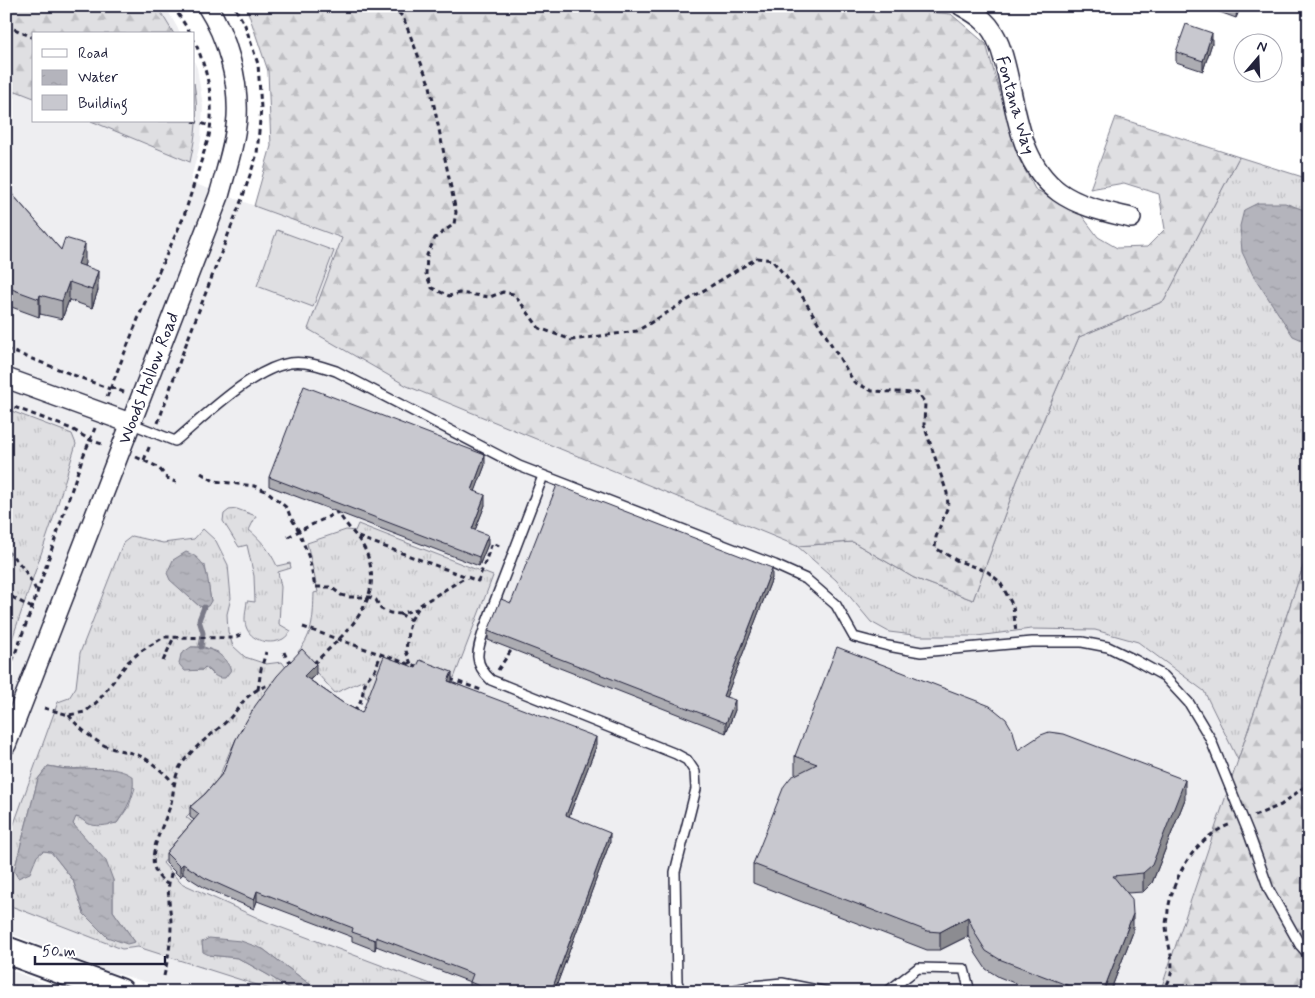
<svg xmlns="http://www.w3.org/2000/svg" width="1315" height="998" font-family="Mynerve,sans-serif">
<defs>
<pattern id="grass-tufts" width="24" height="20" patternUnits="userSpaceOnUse" patternTransform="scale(1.25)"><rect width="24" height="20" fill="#dfdfe2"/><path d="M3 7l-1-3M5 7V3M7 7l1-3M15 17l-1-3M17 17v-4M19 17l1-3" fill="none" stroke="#bfbfc3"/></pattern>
<pattern id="forest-firs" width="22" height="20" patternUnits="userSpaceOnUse" patternTransform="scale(1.25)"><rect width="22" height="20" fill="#dfdfe2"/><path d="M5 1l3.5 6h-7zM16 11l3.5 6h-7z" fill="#bfbfc3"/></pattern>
<pattern id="water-ripples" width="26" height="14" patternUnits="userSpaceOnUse" patternTransform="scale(1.25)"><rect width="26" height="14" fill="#b4b4bc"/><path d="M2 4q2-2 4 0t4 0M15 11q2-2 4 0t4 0" fill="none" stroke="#9a9aa2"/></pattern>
</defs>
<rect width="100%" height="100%" fill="#fff"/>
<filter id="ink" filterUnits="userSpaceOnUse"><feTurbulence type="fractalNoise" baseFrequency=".02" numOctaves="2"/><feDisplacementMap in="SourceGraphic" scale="10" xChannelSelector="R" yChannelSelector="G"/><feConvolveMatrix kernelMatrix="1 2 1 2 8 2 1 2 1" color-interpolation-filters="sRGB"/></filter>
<g filter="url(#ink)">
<g fill="#eeeef1">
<path d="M6 6H165L181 34H34V121H194V61L197 68 203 106 201 141 190 182 342 238 1117 248 1147 247 1165 229 1159 194 1124 183 1090 189 1116 117 1309 179V549L1160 992H181L104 970 6 932Z"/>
<path d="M6 968 66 992H6Z"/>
</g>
<g fill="url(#grass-tufts)" stroke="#80808e" fill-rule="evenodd">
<path d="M1239 157 1309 179V549L1238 760 1204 691 1138 642 1095 630 1031 629 977 636H922L889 632 871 622 836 580 797 546 853 542 914 578 973 600 1017 481 1079 337 1164 301Z"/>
<path d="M6 409 72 434 76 444 55 513 6 657Z"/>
<path d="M237 509 256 516 249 530C262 541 270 551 277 566L290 563 291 568 278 572 281 587 279 624 291 631C289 634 286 637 283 639 271 645 253 642 247 629 243 621 246 611 247 601L255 602 254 576 247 545 239 547 223 521 224 514 229 510Z"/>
<path d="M358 524 493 576 454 678 419 666 415 676 368 701 364 694V680L335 693 298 652C314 633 313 616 314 593L318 592 307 543 346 530 355 531Z"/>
<path d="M203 529 216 541 228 565 231 598 227 614 228 632 233 646 245 657 266 664 282 662 287 669 248 719 230 751 214 789 186 817 195 824 163 863 181 883 269 923 452 992H326L308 983 263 949 209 955 238 958 268 975 295 992H279L138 947 122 949 11 906 6 899V846L58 702 69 698 76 687 80 653 123 543 132 536 163 543 194 539ZM205 565 211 601 199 606 180 588ZM191 647H204L218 652 213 675 205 667 202 670H189ZM48 766 67 769 88 768 135 788 129 806 117 823 89 824 81 818 75 817 73 824 113 880V911L135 942 84 914 73 880 51 852 43 851 14 871 38 779Z"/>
</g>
<g fill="url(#forest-firs)" stroke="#80808e">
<path d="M6 6H157L174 34H34V98L16 91 6 112Z"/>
<path d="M246 6H859L951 14 986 44 1019 159 1035 189 1080 213 1098 237 1117 248 1147 247 1165 229 1159 194 1124 183 1090 189 1116 117 1239 157 1164 301 1079 337 1017 481 973 600 914 578 853 542 797 546 407 386 308 329 342 238 254 206 271 146 268 71Z"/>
<path d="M194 83C199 110 196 135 190 162L91 121H194Z"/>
<path d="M1309 549V992H1160Z"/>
</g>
<path fill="#dfdfe2" stroke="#80808e" d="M277 230 334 251 313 307 257 286Z"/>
<g fill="url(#water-ripples)" stroke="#7a7a88">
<path d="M1258 203H1285L1309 212V343L1293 336 1253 275 1242 252 1240 226 1244 210Z"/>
<path d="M186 552C210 560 207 580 211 601L208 606 204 607 199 606 170 580 167 573 173 560Z"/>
<path d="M191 647C210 647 223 652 231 670L225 678C215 679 213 673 205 667L202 670 185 671 179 664 181 654Z"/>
<path d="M48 766C55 767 61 769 68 769 89 770 116 764 133 777 135 796 127 808 117 823 107 825 96 828 87 823 82 820 81 818 76 817L73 824 106 861 113 880V911L135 942 127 944 107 937 84 914 73 880 51 852 43 851 37 856 30 873 18 878 14 871 38 779Z"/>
<path d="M209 938 241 941 263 949 308 983 326 992H295L268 975 238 958 209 955 203 952 202 942Z"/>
</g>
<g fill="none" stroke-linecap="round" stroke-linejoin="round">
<path stroke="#7a7a88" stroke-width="5" d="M201 647 203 633 199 620 204 607"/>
<g stroke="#22223b" stroke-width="12">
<g id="lane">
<path d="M130 423 175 441C205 416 252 369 290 363 306 361 321 366 336 371L519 466 775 565 806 579 836 605 854 637 888 646 921 652 1032 642H1082L1108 647 1135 660 1164 676 1189 703 1210 738 1249 834 1269 890 1300 945 1309 955"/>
<path d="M543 476 485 627C477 651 472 662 491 680L676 754 687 760 695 772 696 789 675 872 677 982 681 992"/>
<path d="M724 992 752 986 782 983 827 992"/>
<path d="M887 992 918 968 964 969 970 992"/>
</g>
</g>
<g stroke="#22223b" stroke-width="22">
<g id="street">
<path d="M962 6C969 10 978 15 984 21 998 34 1003 55 1007 72 1017 115 1021 164 1059 192 1080 207 1107 212 1131 218"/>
<path d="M6 378 130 423"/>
<path d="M6 745 219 196C226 170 235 144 237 117 239 80 227 37 207 6"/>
</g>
</g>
<g stroke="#22223b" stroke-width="30">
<path id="secondary" d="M6 950 120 992"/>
</g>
<g stroke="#22223b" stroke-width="3" stroke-dasharray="5 4" stroke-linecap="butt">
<path d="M173 6 191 34"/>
<path d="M392 6 403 17 430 86 456 212 454 224 435 238 427 255 426 274 432 288 449 296 459 293 490 297 503 292 513 294 524 307 539 328 572 340 637 331 757 258 772 260 802 296 854 382 872 391 918 393 925 403 924 425 947 493 948 506 936 537 935 548 956 560 988 572 1000 582 1013 606 1016 633"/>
<path d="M6 25 34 38"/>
<path d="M193 121 211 126"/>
<path d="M6 349 110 389"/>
<path d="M111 387 126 393"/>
<path d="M107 397 142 309 184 216 209 136C215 102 208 71 194 40"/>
<path d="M6 404 72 429 90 440 105 445"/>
<path d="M158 423 183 352 243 196 257 154 261 108 258 64 245 25 234 6"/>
<path d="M136 457 158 467 169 480 176 482"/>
<path d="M144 460 150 445"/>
<path d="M201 473 214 481 254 486 268 492 287 508 290 516 299 531 338 512C347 528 363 540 368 557 384 604 342 636 312 665"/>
<path d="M288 537 299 531 309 558 315 587H331L341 595 350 597H369L376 600 381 609 390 613 400 614 417 609"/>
<path d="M358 537 478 581 492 543 502 547"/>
<path d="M6 551C20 561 29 576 37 592"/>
<path d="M6 587 12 597 6 609"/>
<path d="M12 597 32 608"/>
<path d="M400 614 411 620"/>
<path d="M303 627 420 668"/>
<path d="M284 652 287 659 292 663"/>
<path d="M163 661 174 637"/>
<path d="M411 664 406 651 408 631 411 620 420 605 466 577"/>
<path d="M498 670 512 649"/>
<path d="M6 678 32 608 82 459 95 428"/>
<path d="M450 679 484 691"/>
<path d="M258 690 261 669 266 652"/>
<path d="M44 708 69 715 85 712 98 701 128 662 141 651 164 637 233 638 241 635"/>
<path d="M354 711 360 703 366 680 375 670 381 654"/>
<path d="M69 715C75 725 97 743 108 747 121 752 133 751 146 759 152 763 161 770 167 776 171 779 170 782 175 784"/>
<path d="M1254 816 1281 805 1309 783"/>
<path d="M169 885C136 866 164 829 171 803 174 791 174 776 181 765 193 747 212 735 228 720 236 712 242 701 251 694 256 690 265 685 272 685"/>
<path d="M164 976C168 959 171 942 171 924 171 905 164 889 173 870"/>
<path d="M6 984 29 992"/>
<path d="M1162 992C1181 968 1167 950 1166 925 1166 920 1168 915 1168 910 1174 874 1196 837 1231 824"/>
</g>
<use href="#lane" stroke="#fff" stroke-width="9"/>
<use href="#street" stroke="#fff" stroke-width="19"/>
<use href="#secondary" stroke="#fff" stroke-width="26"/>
</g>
<g fill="#acacb2" stroke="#22223b">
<path d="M1203 6H1242L1240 11H1239L1236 18Z"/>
<path d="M1212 43 1203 71 1176 62V52Z"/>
<path d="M6 187 61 250 85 263 84 266 98 290 92 308 69 300 62 319 40 314 39 317 6 305Z"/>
<path d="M485 465 475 491 485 505 475 530 488 544 479 566 269 486V477Z"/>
<path d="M772 578 726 697 735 710 726 733 488 640V631L511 603Z"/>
<path d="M416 668 452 682 596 747 569 816 610 842 554 992H470V982L376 946 375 950 352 941V937L257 901 254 909 205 888 183 874 180 877 166 863V853L194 820 190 817V807L205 794 223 773 236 739 316 674 310 680 343 703 362 713Z"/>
<path d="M1018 750 1185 799 1152 883 1143 892 1127 893 1133 932 1110 992H1037L999 977 986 969 976 954 968 936 940 950H927L753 883V864L796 775 795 774V756Z"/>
</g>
<g fill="#8c8c91" stroke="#22223b">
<path d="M1237 6H1239V11L1236 18Z"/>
<path d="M1212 33V43L1203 71V61Z"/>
<path d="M85 244V263L78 282V264Z"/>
<path d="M98 271V290L92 308V290Z"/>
<path d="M69 282V300L62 319V301Z"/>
<path d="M40 295V314L39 317V299Z"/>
<path d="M485 455V465L472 500V490Z"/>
<path d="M485 495V505L472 538V529Z"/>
<path d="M488 535V544L479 566V557Z"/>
<path d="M772 568V578L723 705V696Z"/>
<path d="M316 664V674L304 685V676Z"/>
<path d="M452 672V682L448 681Z"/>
<path d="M735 700V710L726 733V723Z"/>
<path d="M596 737V747L566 824V815Z"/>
<path d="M1185 780V799L1152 883 1143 892V873Z"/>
<path d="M610 833V842L554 992H551Z"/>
<path d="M183 864V874L180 877V867Z"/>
<path d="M257 891V901L254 909V900Z"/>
<path d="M1133 914V932L1110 992H1103Z"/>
<path d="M968 917V936L940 950V932Z"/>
<path d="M376 937V946L375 950V940Z"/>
</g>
<g fill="#c8c8cf" stroke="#22223b">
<path d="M1186 24 1212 33 1203 61 1176 52Z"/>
<path d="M6 187 61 250 65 238 85 244 78 264 98 271 92 290 69 282 62 301 40 295 39 299 6 287Z"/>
<path d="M304 386 485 455 472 490 485 495 472 529 488 535 479 557 269 477Z"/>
<path d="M557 485 772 568 723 696 735 700 726 723 488 631 501 599 511 603Z"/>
<path d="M837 647 990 706 1006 719 1013 731 1018 750 1041 735 1049 732 1064 734 1185 780 1152 865 1143 873 1113 876 1132 899 1133 914 1103 992H1085L999 959 986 951 976 935 968 917 940 932 927 931 753 864 784 786 791 777 817 764 795 756Z"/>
<path d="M302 649 316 664 304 676 343 703 362 713 384 656 416 668 420 660 452 672 448 681 596 737 566 815 610 833 551 992H493L470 982 473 974 376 937 375 940 352 932 353 928 257 891 254 900 205 878 183 864 180 867 166 853 199 814 190 807 205 794 223 773 236 739 255 706 277 676Z"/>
</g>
</g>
<g text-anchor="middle" stroke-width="5" stroke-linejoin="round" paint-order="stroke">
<g font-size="18" fill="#22223b" stroke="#fff">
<text transform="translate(1016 105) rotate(74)" y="6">Fontana Way</text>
<text transform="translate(148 378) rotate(-69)" y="6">Woods Hollow Road</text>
</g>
</g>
<rect width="1315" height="998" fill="none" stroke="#fff" stroke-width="25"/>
<rect x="12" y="12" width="1290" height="973" fill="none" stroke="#22223b" stroke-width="2" filter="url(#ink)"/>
<rect x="32" y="32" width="162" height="90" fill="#ffffff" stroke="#a7a7b1"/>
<rect x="42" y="49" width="25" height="8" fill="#ffffff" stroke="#a7a7b1"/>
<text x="78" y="58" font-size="15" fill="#22223b">Road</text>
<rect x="42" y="70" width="25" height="15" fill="url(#water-ripples)" stroke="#a7a7b1"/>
<text x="78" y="82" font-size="15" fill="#22223b">Water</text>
<rect x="42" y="95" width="25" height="15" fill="#c8c8cf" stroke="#a7a7b1"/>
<text x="78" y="108" font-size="15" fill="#22223b">Building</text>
<g transform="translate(1258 58) rotate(19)"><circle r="24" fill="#ffffff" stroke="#a7a7b1"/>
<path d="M0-4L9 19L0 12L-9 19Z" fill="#22223b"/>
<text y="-8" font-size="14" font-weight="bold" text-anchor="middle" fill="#22223b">N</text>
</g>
<path d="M35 956v8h130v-8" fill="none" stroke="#22223b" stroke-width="2.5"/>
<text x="42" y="956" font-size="15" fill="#22223b" stroke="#ffffff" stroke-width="4" paint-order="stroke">50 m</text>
</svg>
